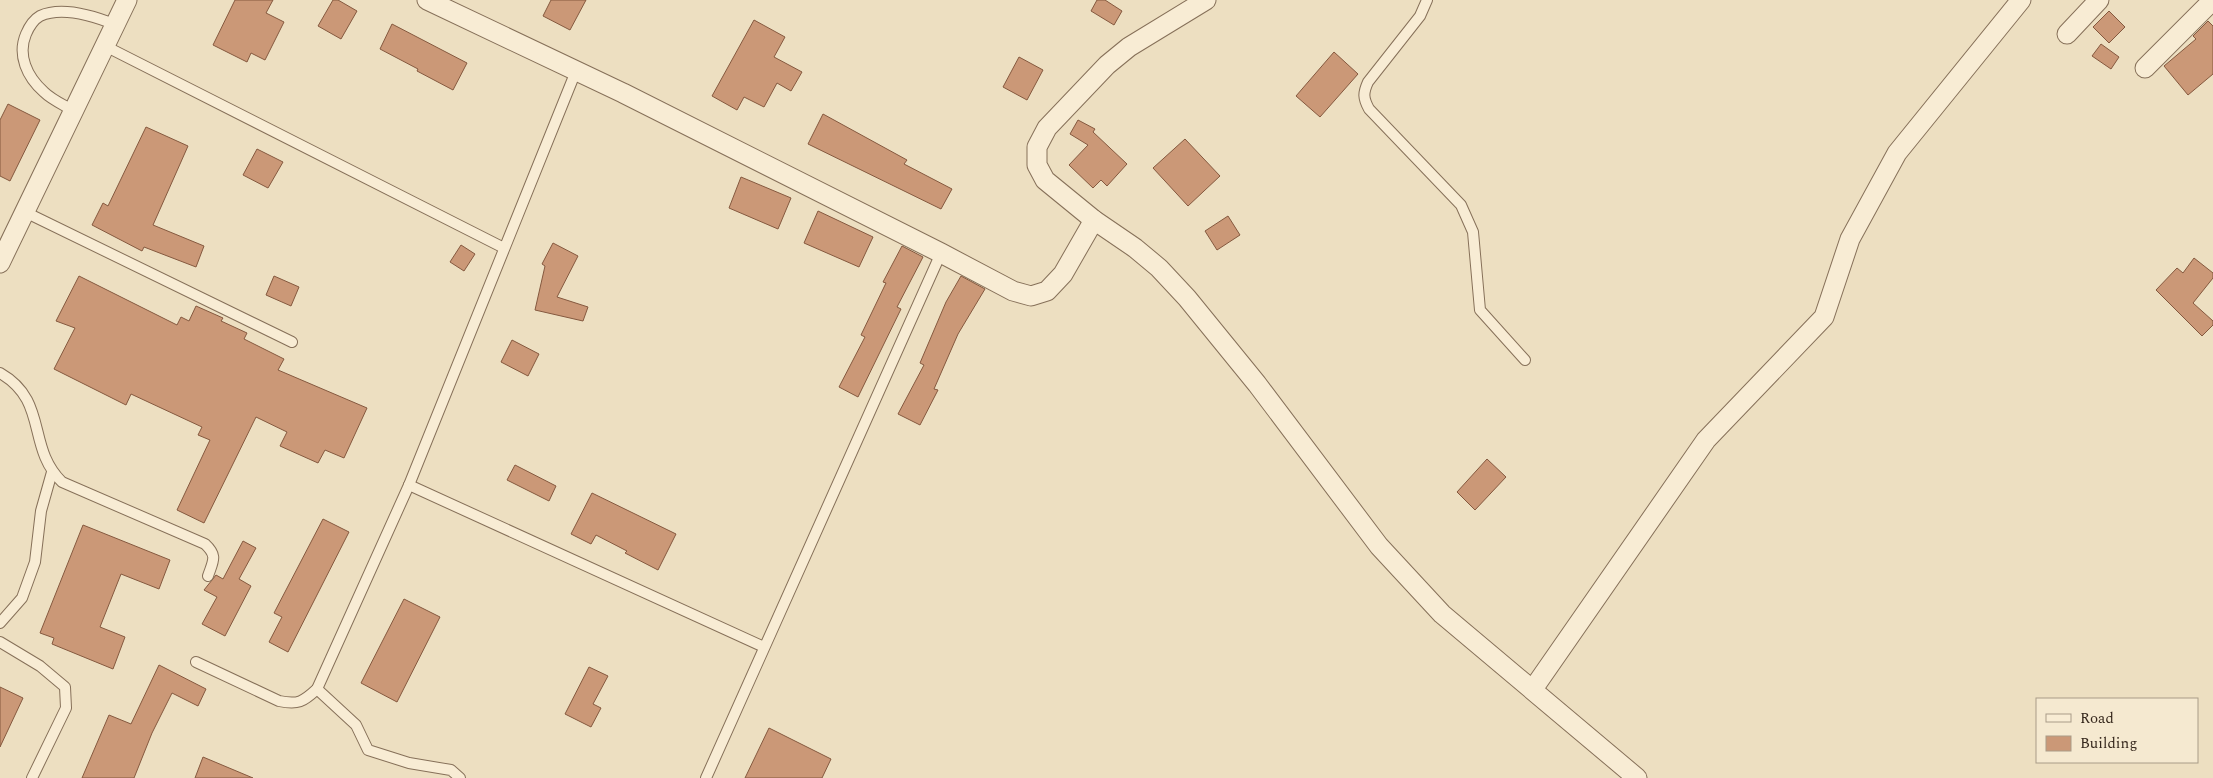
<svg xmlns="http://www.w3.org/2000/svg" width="2213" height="778" font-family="Spectral,serif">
<rect width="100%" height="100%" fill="#eddfc1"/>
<g fill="#cb9877" stroke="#85593f">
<path d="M235 0H273L266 13 284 22 265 60 251 53 247 62 213 45Z"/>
<path d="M333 0H338L357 11 341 39 318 26Z"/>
<path d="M551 0H586L570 30 543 16Z"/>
<path d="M1097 0H1105L1122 11 1114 25 1091 11Z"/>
<path d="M2109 11 2125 27 2109 43 2093 27Z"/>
<path d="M754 20 785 37 774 57 802 72 791 91 777 83 764 107 744 97 737 110 712 96Z"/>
<path d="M2208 21 2213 26V74L2188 95 2164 66 2196 39 2193 36Z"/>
<path d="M392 24 467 63 453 90 417 71 418 69 380 49Z"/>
<path d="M2101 44 2119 57 2111 69 2092 56Z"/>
<path d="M1334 52 1358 74 1320 117 1296 96Z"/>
<path d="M1019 57 1043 70 1027 100 1003 87Z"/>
<path d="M8 104 40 120 10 181 0 176V120Z"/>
<path d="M823 114 907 160 904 164 952 189 941 209 808 144Z"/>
<path d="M1078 120 1095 129 1093 132 1127 164 1107 186 1101 180 1093 188 1069 165 1088 145 1070 134Z"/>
<path d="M146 127 188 146 153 225 204 246 196 267 144 247 142 251 92 225 103 203 108 206Z"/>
<path d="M1185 139 1220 176 1188 206 1153 168Z"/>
<path d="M257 149 283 162 268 188 243 175Z"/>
<path d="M741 177 791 198 778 229 729 208Z"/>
<path d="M818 211 873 237 859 267 804 243Z"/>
<path d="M1228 216 1240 235 1217 250 1205 231Z"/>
<path d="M553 243 578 256 557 297 588 307 583 321 535 310 545 266 542 264Z"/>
<path d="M461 245 475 254 464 271 450 262Z"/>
<path d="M902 246 923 257 897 307 901 309 858 397 839 387 865 337 861 335 886 283 883 282Z"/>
<path d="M2194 258 2213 273V278L2193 303 2213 321V325L2202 336 2156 290 2177 268 2183 273Z"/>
<path d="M79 276 177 325 181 317 189 321 196 306 223 318 221 321 247 333 244 339 284 359 278 370 367 408 344 458 325 450 318 463 280 446 287 432 256 417 204 523 177 510 210 440 198 435 202 427 131 394 126 405 54 369 75 328 56 321Z"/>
<path d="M274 276 299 287 291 306 266 295Z"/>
<path d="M961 276 985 289 958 334 934 389 938 390 920 425 898 414 924 365 920 363 946 302Z"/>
<path d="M512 340 539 354 528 376 501 362Z"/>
<path d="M1487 459 1506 477 1475 510 1457 492Z"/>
<path d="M515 465 556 486 549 501 507 480Z"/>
<path d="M592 493 676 534 658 570 625 553 627 551 596 535 591 544 571 534Z"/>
<path d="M323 519 349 532 288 652 269 642 282 617 274 613Z"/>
<path d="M83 525 170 560 159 589 121 574 100 627 125 637 113 669 52 644 54 638 40 633Z"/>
<path d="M243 541 256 548 239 579 251 586 225 636 202 624 217 597 204 590 216 575 223 579Z"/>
<path d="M404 599 440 617 397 702 361 683Z"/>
<path d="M159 665 206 689 198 706 172 693 152 733 134 778H82L109 715 131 724Z"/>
<path d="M589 667 608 676 593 704 601 708 591 727 565 714Z"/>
<path d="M0 687 23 698 0 747Z"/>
<path d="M769 728 831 759 822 778H745Z"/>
<path d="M203 757 253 778H195Z"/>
</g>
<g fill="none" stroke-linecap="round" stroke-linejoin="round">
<g stroke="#867059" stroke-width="12">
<g id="lane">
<path d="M1427 0 1420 16 1368 82C1363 93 1363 98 1369 109L1461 205 1473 232 1480 310 1525 360"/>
<path d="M105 46 504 248"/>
<path d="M74 111C64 105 52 100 44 92 27 77 17 55 26 34 29 27 33 20 40 16 62 6 94 16 116 25"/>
<path d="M25 212 292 342"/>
<path d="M0 373C49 401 26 447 62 482L205 544C218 556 213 561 208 576"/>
<path d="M409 485 764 647"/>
<path d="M0 623 22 598 35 562 41 511 52 472"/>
<path d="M0 642 40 666 65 687 66 708 32 778"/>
<path d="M196 662 279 701C298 705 303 702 317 689L409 485 576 71"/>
<path d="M317 689 356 725 368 750 409 763 451 770 460 778"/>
<path d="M706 778 941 253"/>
</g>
</g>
<g stroke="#867059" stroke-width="21">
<g id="street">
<path d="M427 0 623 93 941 253 1013 291 1031 296 1047 291 1063 274 1094 220"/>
<path d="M1206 0 1129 47 1107 65 1047 128 1037 147V165L1045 180 1094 220 1135 248 1159 268 1187 298 1257 384 1379 546 1442 614 1637 778"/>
<path d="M2067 34 2099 0"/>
<path d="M2145 68 2213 0"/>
<path d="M0 263 127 0"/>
<path d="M1533 689 1706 440 1824 317 1850 239 1897 153 2021 0"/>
</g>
</g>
<use href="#lane" stroke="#f8ecd4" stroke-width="10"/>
<use href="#street" stroke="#f8ecd4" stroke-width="19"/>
</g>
<rect x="2036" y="698" width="162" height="65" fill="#f5e9d0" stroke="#a99c88"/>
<rect x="2046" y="714" width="25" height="8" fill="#f8ecd4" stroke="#a99c88"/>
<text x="2080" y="723" font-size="15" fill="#36281d">Road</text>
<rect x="2046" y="736" width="25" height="15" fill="#cb9877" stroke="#a99c88"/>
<text x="2080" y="748" font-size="15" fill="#36281d">Building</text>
</svg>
